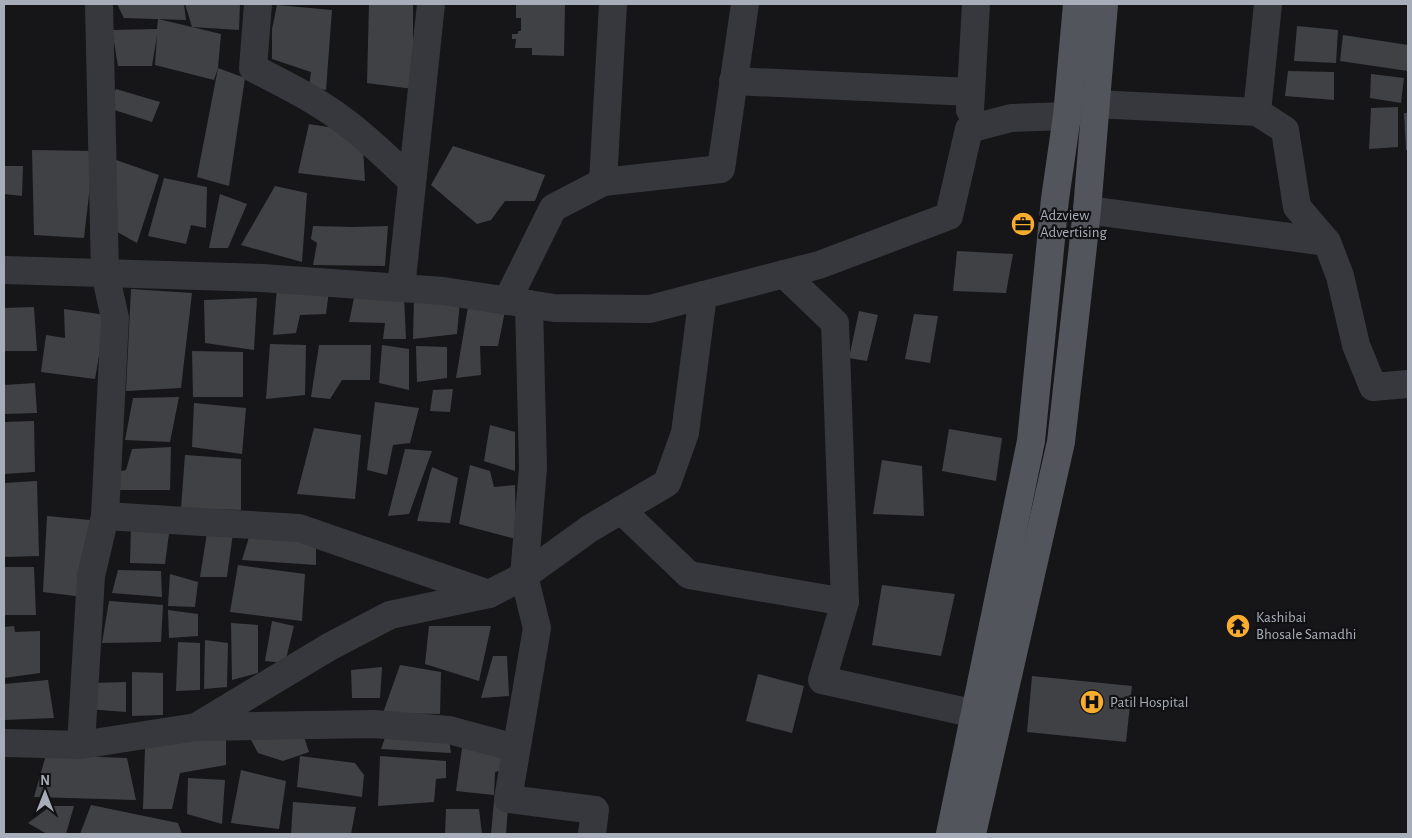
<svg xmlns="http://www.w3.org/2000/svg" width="1412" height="838" font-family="'Alegreya Sans',sans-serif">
<rect width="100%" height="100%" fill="#161618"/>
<g fill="#404145">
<path d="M117 4H184L186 20 124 18Z"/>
<path d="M185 4H240L239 30 192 27 221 34 218 68 245 78 229 186 197 177 218 68 214 80 155 65 157 35 152 66H118L112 30 157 29 158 19 192 27Z"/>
<path d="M369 4H413V89L367 83Z"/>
<path d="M516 4 565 5 564 56 532 55V48H515L516 39H512V34H518V31H521V18H516Z"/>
<path d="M277 5 332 10 326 90 309 87 311 72 272 59V29Z"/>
<path d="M1297 26 1338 30 1336 63 1294 61Z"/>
<path d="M1343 35 1408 45V71L1340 61Z"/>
<path d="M1288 71 1334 72V100L1285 96Z"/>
<path d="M1371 74 1404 78 1401 103 1370 98Z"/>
<path d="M116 89 160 102 152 122 108 108Z"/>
<path d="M1398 107V147L1369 149 1371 108Z"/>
<path d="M1404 113H1408V150H1406Z"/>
<path d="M309 124 341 129 363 148 365 181 298 173Z"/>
<path d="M453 146 545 175 535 201H505L491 220 477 224 431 185Z"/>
<path d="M32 150 94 151 84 238 34 235Z"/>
<path d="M116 160 159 175 137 243 110 228Z"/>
<path d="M4 166H23L22 196 4 194Z"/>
<path d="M164 178 207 187 206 228 191 225 186 244 148 236Z"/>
<path d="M275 186 307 193 302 262 241 245Z"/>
<path d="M220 194 247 204 228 248H209Z"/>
<path d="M313 226 353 227 388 226 385 266 313 265 317 243 311 239Z"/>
<path d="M957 251 1013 254 1006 293 953 291Z"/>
<path d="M277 287 329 291 326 314 300 315 296 333 273 335Z"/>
<path d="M131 289 192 293 181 388 126 391Z"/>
<path d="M355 293 404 297 406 339H383L385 323 349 322Z"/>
<path d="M257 298 254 350 205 343 204 300Z"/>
<path d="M414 298 460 301 457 334 413 339Z"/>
<path d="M469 301 505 311 498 346H480L481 375 456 378Z"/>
<path d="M34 307 37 351H4V308Z"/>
<path d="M64 309 106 315 95 379 41 372 46 335 65 338Z"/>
<path d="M859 311 878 315 867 361 849 358Z"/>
<path d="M914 314 938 316 930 363 905 359Z"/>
<path d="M270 344 306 345 305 395 266 399Z"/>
<path d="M319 345H371L370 380H342L330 399 311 397Z"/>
<path d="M382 345 409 349V390L379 383Z"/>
<path d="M416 346 447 347V378L417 382Z"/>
<path d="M192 351 243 352V397H193Z"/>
<path d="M35 383 37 413 4 414V385Z"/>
<path d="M453 389 450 412 430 411 433 390Z"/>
<path d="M179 397 170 442 125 440 133 398Z"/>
<path d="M375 402 419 408 410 443 393 445 387 475 367 470Z"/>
<path d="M194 403 246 408 242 454 192 447Z"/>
<path d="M34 421 35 472 4 474V422Z"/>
<path d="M490 425 515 432V471L484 461Z"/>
<path d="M314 428 361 435 355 499 297 494Z"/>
<path d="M949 429 1002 438 996 481 942 471Z"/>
<path d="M171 447 170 490H115L117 472 126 470 132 449Z"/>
<path d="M405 449 432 451 409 514 388 516Z"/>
<path d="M185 455 241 459V510L181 508Z"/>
<path d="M882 460 922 466 924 516 873 514Z"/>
<path d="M470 465 490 471 494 487 515 485 516 539 459 524Z"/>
<path d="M432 467 458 478 450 523 417 521Z"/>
<path d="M37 481 39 556 4 557V483Z"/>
<path d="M47 516 90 520 83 597 43 592Z"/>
<path d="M131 525 170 526 165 564 130 563Z"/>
<path d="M207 533H233L227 577H200Z"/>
<path d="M250 534 316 544V565L242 560Z"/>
<path d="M238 565 305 574 302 621 230 612Z"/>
<path d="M4 567H34L36 615H4Z"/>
<path d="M118 570 161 571 162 597 112 593Z"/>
<path d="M170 574 198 582 195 607 168 606Z"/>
<path d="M882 585 955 594 941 656 872 645Z"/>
<path d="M109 601 163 605 161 642 102 643Z"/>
<path d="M168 610 198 614V636L169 638Z"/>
<path d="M272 621 294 626 285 663 265 661Z"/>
<path d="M231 623 258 625V673L232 680Z"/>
<path d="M14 626 15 632 40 631V673L4 678V627Z"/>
<path d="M429 626H491L479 681 425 664Z"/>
<path d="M205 640 228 643 227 687 204 689Z"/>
<path d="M178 642 200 643V690L176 691Z"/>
<path d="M493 656H507L509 696 481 698Z"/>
<path d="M400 665 441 672 440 714 383 713Z"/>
<path d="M382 667 380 698H352L351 670Z"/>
<path d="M132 672 163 673V715L132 716Z"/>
<path d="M758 674 804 686 792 733 746 721Z"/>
<path d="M1032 676 1132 686 1126 742 1027 732Z"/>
<path d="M48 680 54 718 4 720V684Z"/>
<path d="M126 682V712L87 709 92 683Z"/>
<path d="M303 734 309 752 283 761 258 753 251 740Z"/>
<path d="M386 735 449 739 451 753 381 749Z"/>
<path d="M226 736V765L180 773 172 809H143L145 748Z"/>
<path d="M463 741 504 751V770L495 772 494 795 456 791Z"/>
<path d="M46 755 127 758 136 800 34 797Z"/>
<path d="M300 756 355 763 364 775 362 797 297 787Z"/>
<path d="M380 756 446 761V778L436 779 434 802 378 806Z"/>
<path d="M241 770 286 781 279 829 231 823Z"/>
<path d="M188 778 225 780 222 824 187 814Z"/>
<path d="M494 801 508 807 506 834H491Z"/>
<path d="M293 802 356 807 351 834H291Z"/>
<path d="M91 805 178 823 182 834H80Z"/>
<path d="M51 806H74L66 834H47L28 823Z"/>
<path d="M446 809H479L482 834H445Z"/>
</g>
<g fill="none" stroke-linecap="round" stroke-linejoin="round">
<g stroke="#37383e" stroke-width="28">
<path d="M258 4 253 68C282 83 313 98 340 118 366 136 389 160 412 181"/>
<path d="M1268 4 1257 112 1285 130 1297 207 1327 242 1340 276 1356 345 1373 387 1408 384"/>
<path d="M733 81 971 92"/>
<path d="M970 110 976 4"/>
<path d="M603 182 721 169 745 4"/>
<path d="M1087 210 1327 242"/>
<path d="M4 270 262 278 443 291 554 308 650 309 819 265 949 216 969 129 1011 118 1067 116 1095 104 1257 112"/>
<path d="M784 274 835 323 845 602"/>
<path d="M401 288 431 4"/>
<path d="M507 301 553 208 603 182 613 4"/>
<path d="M529 304 533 468 524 576 537 628 508 799 595 810 592 834"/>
<path d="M621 510 689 575 845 602 822 680 976 714"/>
<path d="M105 516 299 528 489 594"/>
<path d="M198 727 374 724 449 730 516 748"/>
<path d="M4 743 81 745 196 727 329 647 390 615 489 594 524 576 589 529 667 483 685 433 703 295"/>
<path d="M81 745 91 576 105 516 115 318 105 273 99 4"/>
</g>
<g stroke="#53555d" stroke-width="28">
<path d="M950 834 1031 441 1055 199 1067 116 1077 4"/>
<path d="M972 834 1061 442 1087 210 1104 4"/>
</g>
</g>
<defs>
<g id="office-disc" transform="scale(1.25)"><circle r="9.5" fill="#f8ad2f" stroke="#111113"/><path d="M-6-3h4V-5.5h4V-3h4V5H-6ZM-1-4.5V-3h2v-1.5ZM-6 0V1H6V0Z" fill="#111"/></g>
<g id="temple-disc" transform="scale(1.25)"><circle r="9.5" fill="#f8ad2f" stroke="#111113"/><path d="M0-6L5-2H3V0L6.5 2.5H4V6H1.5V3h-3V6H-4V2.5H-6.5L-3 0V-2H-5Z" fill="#111"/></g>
<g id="hospital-disc" transform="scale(1.25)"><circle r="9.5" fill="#f8ad2f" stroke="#111113"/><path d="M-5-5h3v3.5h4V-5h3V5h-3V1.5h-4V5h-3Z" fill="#111"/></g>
</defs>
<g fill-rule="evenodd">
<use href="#office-disc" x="1023" y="224"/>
<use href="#temple-disc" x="1238" y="626"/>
<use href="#hospital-disc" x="1092" y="702"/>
</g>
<g text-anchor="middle" stroke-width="4.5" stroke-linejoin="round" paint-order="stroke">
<g font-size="15" fill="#a8aeb9" stroke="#111113" text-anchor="start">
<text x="1040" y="220">Adzview<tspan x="1040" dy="17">Advertising</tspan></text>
<text x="1256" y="622">Kashibai<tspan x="1256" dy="17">Bhosale Samadhi</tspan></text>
<text x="1110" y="707">Patil Hospital</text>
</g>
</g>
<rect width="1412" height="838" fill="none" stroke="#a8aeb9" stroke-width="10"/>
<g transform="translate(45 793)" stroke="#111113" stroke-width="4" paint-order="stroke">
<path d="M0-4L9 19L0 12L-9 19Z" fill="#a8aeb9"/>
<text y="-8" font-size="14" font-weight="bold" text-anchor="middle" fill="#a8aeb9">N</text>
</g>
</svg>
